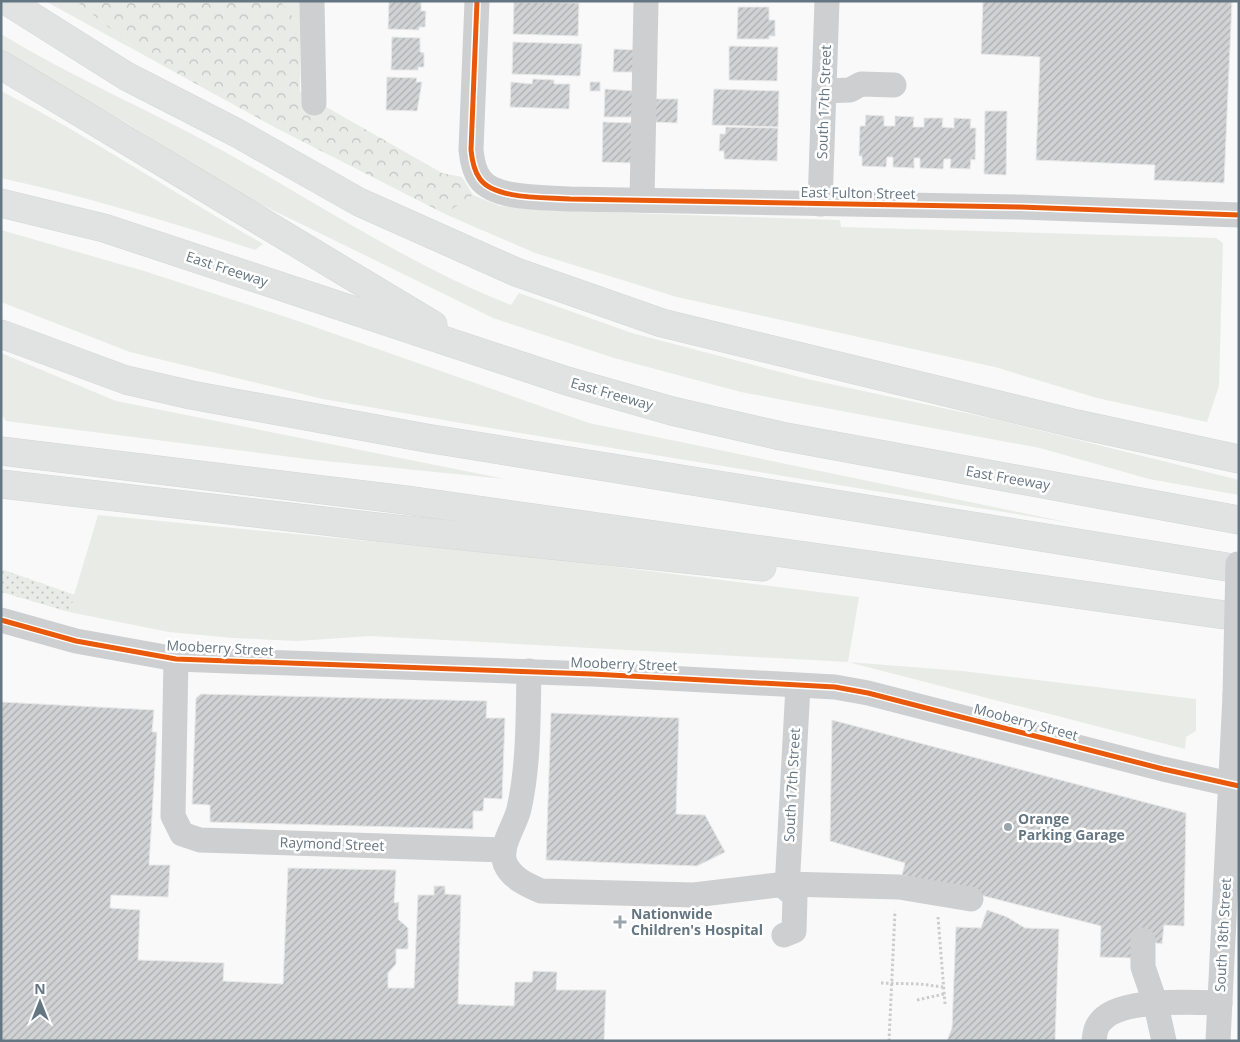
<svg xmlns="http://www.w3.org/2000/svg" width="1240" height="1042" font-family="'Open Sans',sans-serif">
<defs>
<pattern id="forest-crowns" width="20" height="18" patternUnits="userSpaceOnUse" patternTransform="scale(1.25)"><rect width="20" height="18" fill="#e8ebe6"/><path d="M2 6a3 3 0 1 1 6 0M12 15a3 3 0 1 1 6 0" fill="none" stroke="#c0c3c0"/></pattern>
<pattern id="park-dots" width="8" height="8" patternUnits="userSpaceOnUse" patternTransform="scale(1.25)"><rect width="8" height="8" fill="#e8ebe6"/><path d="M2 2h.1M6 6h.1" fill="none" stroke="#c0c3c0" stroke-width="1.8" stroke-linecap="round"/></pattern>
<pattern id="building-hatch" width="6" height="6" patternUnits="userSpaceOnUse" patternTransform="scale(1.25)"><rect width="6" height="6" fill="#d0d2d3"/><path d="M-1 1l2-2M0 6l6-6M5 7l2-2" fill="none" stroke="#acafb1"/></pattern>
</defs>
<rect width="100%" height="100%" fill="#f9f9f9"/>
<g fill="#e8ebe6">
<path d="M45 1H76L140 53Z"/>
<path d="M280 1H302L301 27Z"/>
<path d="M1 34C73 78 152 111 225 152 319 204 411 266 511 305L519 293 632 333 807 379 994 419 1239 480V495L1149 479 1040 448 741 392 614 358 493 318 242 195 127 123 1 54Z"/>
<path d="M1 91C91 137 175 194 263 244L255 250C171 222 88 197 1 178Z"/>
<path d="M473 195 500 206 538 210 840 220 841 227 1216 238 1223 243 1219 386 1207 422 1097 398 995 367 677 297 535 253 445 214Z"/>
<path d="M1 230 144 271 289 318 589 423 1071 523 490 428 323 399 130 352 1 302Z"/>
<path d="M1 353 116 401 505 479 315 460 6 421 1 414Z"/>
<path d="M98 515 545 558 859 597 848 662 962 671 1196 699V731L1186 737 1185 749 848 662 370 636 297 641 233 638 169 632 69 612Z"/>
</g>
<path fill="url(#forest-crowns)" d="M76 1H280L301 27 300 92 442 173 462 177 473 195 445 214 276 128 140 53Z"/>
<path fill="url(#park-dots)" d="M1 569 75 595 69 612 1 592Z"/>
<g fill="url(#building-hatch)" stroke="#e8e8e8">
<path d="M389 1H421V11H426L425 27H419V30L388 29Z"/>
<path d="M983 1H1232L1224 183 1154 180 1155 165 1036 160 1040 57 981 54Z"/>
<path d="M514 2 579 3 578 36 513 34Z"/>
<path d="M738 7H769V20H775V36H769V39H737Z"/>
<path d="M392 37 420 38V52L424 53V67H418V70H391Z"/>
<path d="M513 42 582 44 580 76 512 74Z"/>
<path d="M729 46 778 47 777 81 729 80Z"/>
<path d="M614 49 636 50V72H613Z"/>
<path d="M387 77 417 78 416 82H422L417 111 386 110Z"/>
<path d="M533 79 554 80V84H570L569 109 510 107 511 82 532 84Z"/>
<rect x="590" y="82" width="10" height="9"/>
<path d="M605 89 634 91 633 117H604Z"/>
<path d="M714 89 779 91 778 127 712 125Z"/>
<path d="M656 99H678L677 123 655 122Z"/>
<path d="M985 111H1007L1006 175 984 174Z"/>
<path d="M866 115 884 116V126H895V116L914 117 913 127H924V118H943L942 127 954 128V118L971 119 970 128H976L975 160 971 159 970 169 950 168 951 159H944L943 169 920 168V158H914V168L893 167V157H887L886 167 862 166V156H859L860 126H865Z"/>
<path d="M603 122 634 123 633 163 602 162Z"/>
<path d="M726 127 778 128 777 161 724 159V151H719L720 134H725Z"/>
<path d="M201 694 487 701 486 718H505L502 799 484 798 483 811H473V829L210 822V805L192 804 196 698Z"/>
<path d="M1 702 154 710 152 732H157L149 865H170L168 897 111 895 110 908 140 910 138 960 224 963 223 981 283 984 288 868 396 870 394 903 399 902 398 919 408 928V949H396V964L388 973V988H414L418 895H434V886H445V894L461 895 458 1004 514 1006 515 982H532L533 971 557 972 556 990H606L604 1041H1Z"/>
<path d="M551 713 679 718 676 814 705 815 725 852 697 866 546 860Z"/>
<path d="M832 720 1186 813 1184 926 1164 925 1162 944 1132 938V958L1100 957 1101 926 902 875 905 863 830 841Z"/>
<path d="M987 910 1007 917 1025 928 1059 929 1055 1041H947L952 1028 956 927 981 928Z"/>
</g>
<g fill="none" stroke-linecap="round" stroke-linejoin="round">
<g stroke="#d5d6d6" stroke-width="29">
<g id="highway">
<path d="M7 1 126 76 237 133 359 202 516 272 662 323 1077 424 1239 459"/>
<path d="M1 65 433 325"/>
<path d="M1 203 104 228 567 381 672 411 781 436 1239 520"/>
<path d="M1 334 126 380 191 395 426 438 1239 569"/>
<path d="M1 451 406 500 1239 617"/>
<path d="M1 484 377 527 762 567"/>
</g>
</g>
<g stroke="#cbcccd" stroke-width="3" stroke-dasharray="2.5 2.5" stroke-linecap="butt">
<path d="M938 917 945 1004"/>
<path d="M881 983 920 984 943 987"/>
<path d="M917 1000 944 994"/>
<path d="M889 1041 895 911"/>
</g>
<g stroke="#cecfd0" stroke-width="25">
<path d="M312 1 314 103"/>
<path d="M477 1 471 150C472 160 474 171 480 179 495 200 547 197 570 199L1020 207 1239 215"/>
<path d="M824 91 850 90 861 84 894 85"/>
<path d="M642 200 646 1"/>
<path d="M820 204 827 1"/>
<path d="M1 620 76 641 176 659 592 674 835 687 868 693 1163 769 1239 786"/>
<path d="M176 659 173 816 182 834 200 840 504 850"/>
<path d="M529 671C528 717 529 764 519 809 515 826 499 846 505 863 511 878 527 885 541 891L694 895 786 884 899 887 971 899"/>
<path d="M787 889 798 686"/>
<path d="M784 935 794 931 795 896 787 889"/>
<path d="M1143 940V967L1156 1005 1164 1041"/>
<path d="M1094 1041C1095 1032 1096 1026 1102 1020 1122 998 1192 1002 1220 1003"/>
<path d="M1218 1041 1235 695"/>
</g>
<use href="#highway" stroke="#e1e2e2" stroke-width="28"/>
<path stroke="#cecfd0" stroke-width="25" d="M1235 695 1238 564"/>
<g stroke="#fff" stroke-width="8">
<g id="cycleway">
<path d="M477 1 471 150C472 160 474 171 480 179 495 200 547 197 570 199L1020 207 1239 215"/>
<path d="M1 620 76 641 176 659 592 674 835 687 868 693 1163 769 1239 786"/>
</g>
</g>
<use href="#cycleway" stroke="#e8590c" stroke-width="5"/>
</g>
<g fill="#99a4ac" stroke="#fff" stroke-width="2">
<circle cx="1008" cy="827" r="5"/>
<path d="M617.5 914.5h5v5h5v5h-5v5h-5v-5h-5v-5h5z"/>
</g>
<g text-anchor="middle" stroke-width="5" stroke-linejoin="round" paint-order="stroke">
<g font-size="14" fill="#657683" stroke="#fff">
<text transform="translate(824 102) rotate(-88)" y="5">South 17th Street</text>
<text transform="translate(858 193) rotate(1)" y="5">East Fulton Street</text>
<text transform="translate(227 269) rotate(18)" y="5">East Freeway</text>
<text transform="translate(612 394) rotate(16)" y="5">East Freeway</text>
<text transform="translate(1008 478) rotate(10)" y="5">East Freeway</text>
<text transform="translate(220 648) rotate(3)" y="5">Mooberry Street</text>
<text transform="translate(624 664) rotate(2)" y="5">Mooberry Street</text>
<text transform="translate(1026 722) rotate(15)" y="5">Mooberry Street</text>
<text transform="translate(792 785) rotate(-87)" y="5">South 17th Street</text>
<text transform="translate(332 844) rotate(2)" y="5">Raymond Street</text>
<text transform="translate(1223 935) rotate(-87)" y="5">South 18th Street</text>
</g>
<g font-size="14" font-weight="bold" fill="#657683" stroke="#fff" text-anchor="start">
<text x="1018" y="824">Orange<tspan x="1018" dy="16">Parking Garage</tspan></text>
<text x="631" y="919">Nationwide<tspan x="631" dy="16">Children's Hospital</tspan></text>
</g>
</g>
<rect width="1240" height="1042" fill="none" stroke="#657683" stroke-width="5"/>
<g transform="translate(40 1002)" stroke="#ffffff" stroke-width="4" paint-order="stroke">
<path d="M0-4L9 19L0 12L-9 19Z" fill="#657683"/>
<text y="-8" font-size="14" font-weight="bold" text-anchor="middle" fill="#657683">N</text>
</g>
</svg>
